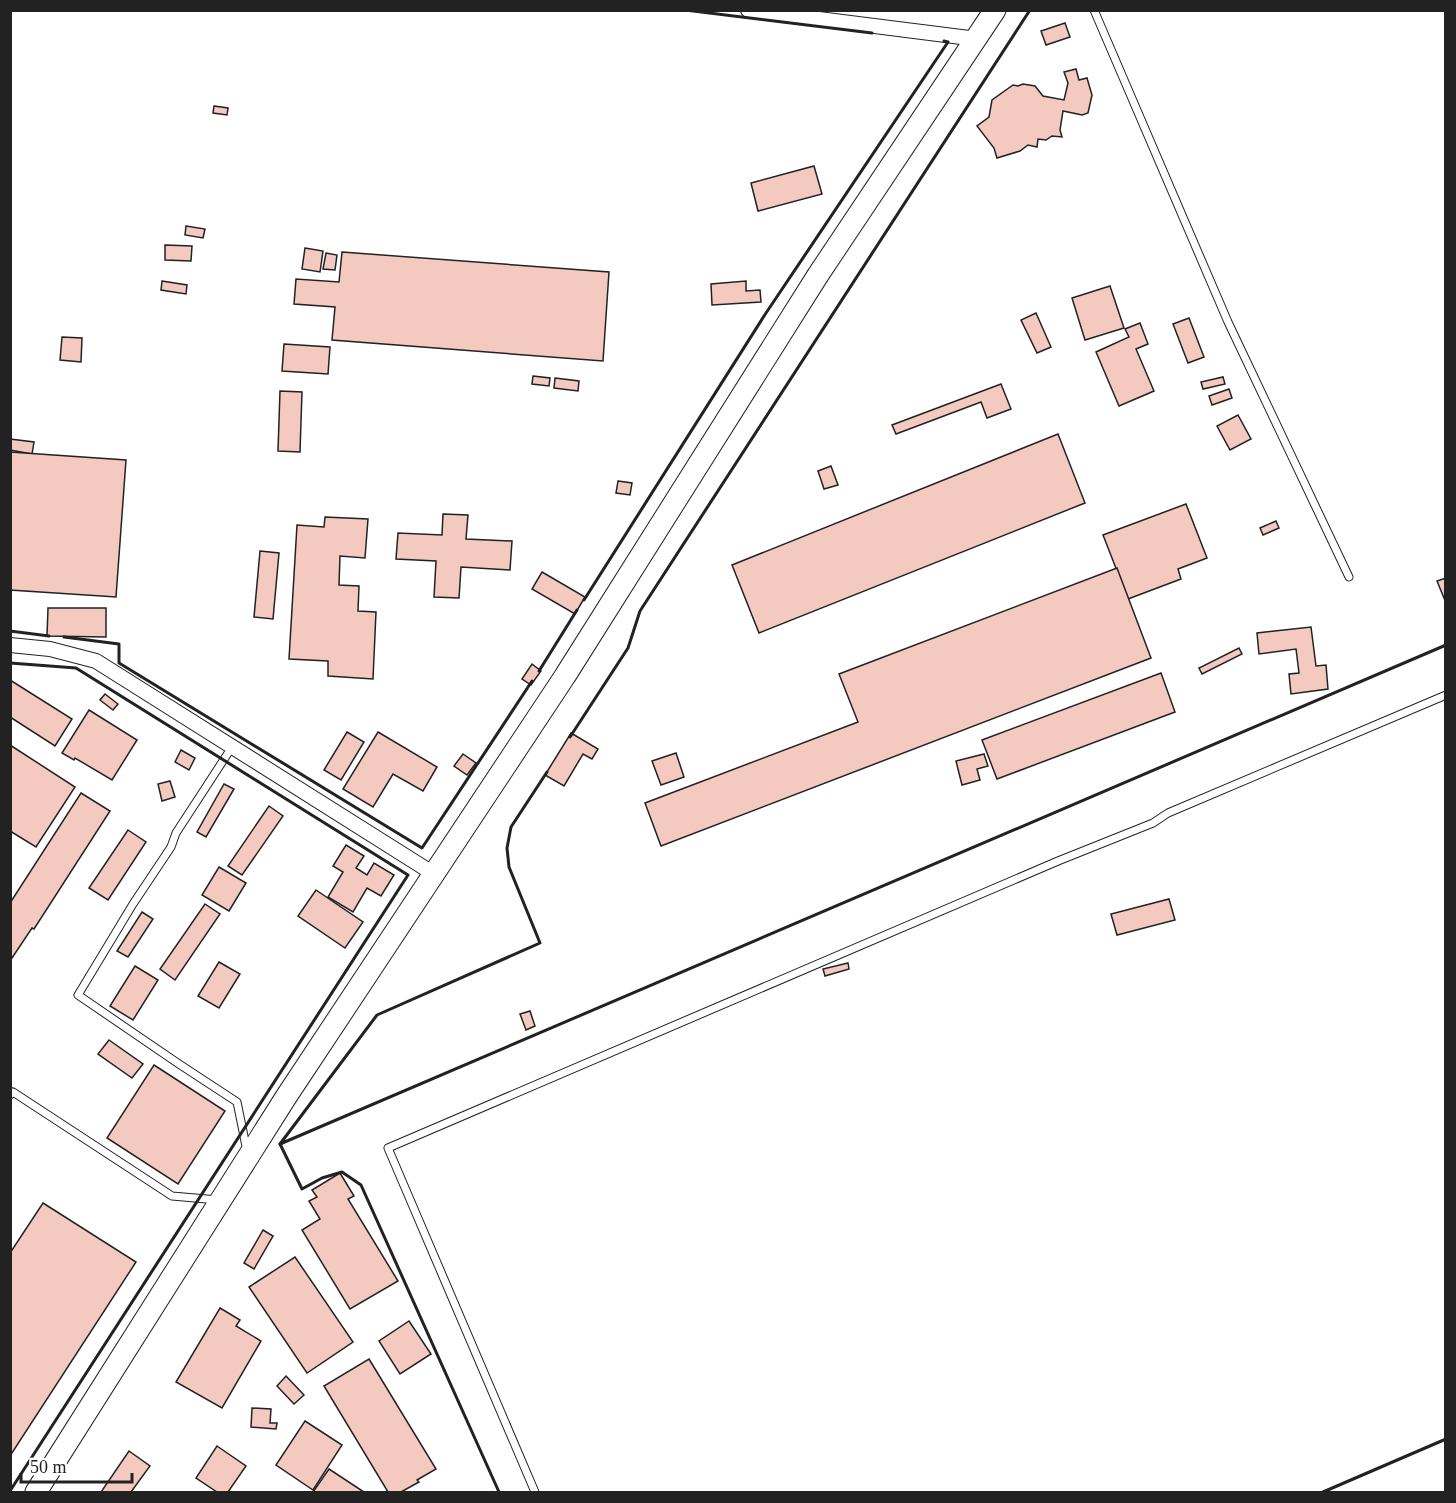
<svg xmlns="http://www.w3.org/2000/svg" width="1456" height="1503" font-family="Georgia,serif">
<rect width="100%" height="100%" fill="#fff"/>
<g fill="#f3c9c0" stroke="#222" stroke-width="1.5">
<path d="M1065 23 1070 37 1046 45 1041 31Z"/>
<path d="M1076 69 1079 80 1087 78 1092 95 1088 113 1082 115 1063 111 1060 130 1062 137 1052 136 1046 140 1038 139 1037 147 1028 145 1020 151 997 158 994 148 977 126 989 117 992 100 1013 85 1018 86 1023 84 1035 86 1043 96 1064 100 1068 83 1064 72Z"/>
<path d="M214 106 228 108 227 115 213 113Z"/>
<path d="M814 166 822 194 758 211 751 183Z"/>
<path d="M186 226 205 229 203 238 185 235Z"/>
<path d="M165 245 192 246 191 261 165 260Z"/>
<path d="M305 248 323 251 320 272 302 269Z"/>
<path d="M342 252 609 272 603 361 332 340 335 307 294 304 296 279 339 282Z"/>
<path d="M326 253 337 255 335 270 323 269Z"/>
<path d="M162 281 187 285 186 294 161 290Z"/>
<path d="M746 281V291L760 290 761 302 712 305 711 284Z"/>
<path d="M1110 286 1124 328 1085 340 1072 298Z"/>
<path d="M1036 313 1051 347 1037 353 1021 320Z"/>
<path d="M1189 318 1204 357 1188 363 1173 324Z"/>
<path d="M1140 323 1148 344 1136 349 1154 391 1119 406 1096 352 1129 337 1125 329Z"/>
<path d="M62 337 82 338 81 362 60 360Z"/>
<path d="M284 344 330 347 328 374 282 371Z"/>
<path d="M533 376 550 378 549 386 532 384Z"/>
<path d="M1223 377 1225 384 1203 389 1201 382Z"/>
<path d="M555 378 579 381 578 391 554 388Z"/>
<path d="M1001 384 1011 409 987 418 981 402 896 434 892 425Z"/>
<path d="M1229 389 1232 398 1212 405 1209 396Z"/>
<path d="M280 391 302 392 300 452 278 451Z"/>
<path d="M1238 415 1251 439 1230 450 1217 426Z"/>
<path d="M1058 434 1085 503 759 633 732 565Z"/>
<path d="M10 439 34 442 32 454 10 450Z"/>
<path d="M10 452 126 460 116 597 10 590Z"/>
<path d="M831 466 838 485 824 489 818 471Z"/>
<path d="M618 481 632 483 630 495 616 493Z"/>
<path d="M1186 504 1207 558 1178 569 1181 579 1128 599 1103 535Z"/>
<path d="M443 514 468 515 466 539 512 541 510 570 461 567 459 598 434 597 436 561 396 559 398 533 442 535Z"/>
<path d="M325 517 368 519 365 558 340 556 339 585 359 586 358 611 376 612 373 679 328 676V661L289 659 297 525 324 527Z"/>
<path d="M1276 521 1279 528 1263 535 1260 528Z"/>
<path d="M260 551 279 553 273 619 254 617Z"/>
<path d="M1117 568 1151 658 661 846 645 803 858 722 839 674Z"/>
<path d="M542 572 585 597 575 614 532 589Z"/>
<path d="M1446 578V603L1437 581Z"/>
<path d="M48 608H106V637L47 636Z"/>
<path d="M1311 627 1316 666 1326 665 1328 689 1291 694 1289 674 1299 673 1296 649 1259 654 1257 633Z"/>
<path d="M1239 648 1242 654 1202 674 1199 668Z"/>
<path d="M532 664 541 671 531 685 522 679Z"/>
<path d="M1161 673 1175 712 997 779 982 740Z"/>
<path d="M10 680 72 719 55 746 10 717Z"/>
<path d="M105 694 118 704 113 710 100 700Z"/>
<path d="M89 710 137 740 112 780 75 758 74 760 62 753Z"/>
<path d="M347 732 364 742 341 780 324 770Z"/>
<path d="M378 732 437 767 423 791 393 774 373 807 343 789Z"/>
<path d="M571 733 598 749 592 759 583 754 564 786 545 775Z"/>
<path d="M10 745 75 787 36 847 10 831Z"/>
<path d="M181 750 195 758 189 770 175 762Z"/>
<path d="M676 753 684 777 661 785 652 761Z"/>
<path d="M463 754 476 763 467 775 454 766Z"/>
<path d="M984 754 988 766 977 769 980 780 962 785 956 761Z"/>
<path d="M170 781 175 797 162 801 158 784Z"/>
<path d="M224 784 234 789 206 837 197 832Z"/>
<path d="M81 793 110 811 34 929 32 928 10 961V903Z"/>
<path d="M269 806 283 816 242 875 228 866Z"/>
<path d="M128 830 146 842 108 900 89 888Z"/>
<path d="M346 845 364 856 356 868 367 875 374 863 394 875 381 896 367 888 353 912 328 897 343 872 333 866Z"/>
<path d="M219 867 246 883 229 911 202 895Z"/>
<path d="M316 890 363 922 345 948 298 916Z"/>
<path d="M1169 899 1175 920 1117 935 1111 914Z"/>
<path d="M205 904 220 914 175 980 160 969Z"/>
<path d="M142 912 153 919 128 957 117 951Z"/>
<path d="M219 962 240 974 219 1008 198 996Z"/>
<path d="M848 963 849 969 825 976 823 969Z"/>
<path d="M135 966 158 980 133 1020 110 1006Z"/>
<path d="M530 1011 535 1026 526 1030 520 1014Z"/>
<path d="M109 1040 143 1064 132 1078 98 1054Z"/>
<path d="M154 1065 225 1111 178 1184 107 1138Z"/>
<path d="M340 1173 354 1196 348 1199 398 1281 350 1309 302 1230 320 1219 309 1201 317 1197 312 1190Z"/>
<path d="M43 1203 136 1262 10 1456V1253Z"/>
<path d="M263 1230 273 1236 254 1269 244 1263Z"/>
<path d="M295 1257 353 1342 307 1373 249 1287Z"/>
<path d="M220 1308 240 1320 236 1326 261 1341 222 1408 176 1382Z"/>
<path d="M409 1321 431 1354 400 1374 379 1341Z"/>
<path d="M369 1359 436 1469 417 1480 419 1482 401 1492H388L324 1386Z"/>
<path d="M286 1376 304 1395 294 1404 277 1386Z"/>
<path d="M252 1408 271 1409 270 1423H277L276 1429 251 1427Z"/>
<path d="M305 1421 342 1445 313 1490 276 1465Z"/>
<path d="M217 1446 246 1466 228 1492H217L196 1478Z"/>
<path d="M129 1451 150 1466 131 1492H101Z"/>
<path d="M329 1469 364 1492H313Z"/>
</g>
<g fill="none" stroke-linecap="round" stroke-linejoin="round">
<g stroke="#222" stroke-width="9">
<g id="service">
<path d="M1094 10 1228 322 1349 577"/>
<path d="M232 747 176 833 171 847 133 904 78 995 179 1064 237 1102 247 1151"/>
<path d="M10 1095 13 1092 172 1196 218 1200"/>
<path d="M535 1492 388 1148 1058 861 1153 823 1168 813 1446 695"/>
</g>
</g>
<g stroke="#222" stroke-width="16">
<g id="minor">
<path d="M748 10 977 39"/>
<path d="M10 645 50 649 96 661 434 874"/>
</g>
</g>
<g stroke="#222" stroke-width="23">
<path id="primary" d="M36 1492 286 1097 565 676 818 275 995 10"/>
</g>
<use href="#service" stroke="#fff" stroke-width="7"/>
<use href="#minor" stroke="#fff" stroke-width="14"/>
<use href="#primary" stroke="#fff" stroke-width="21"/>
<g stroke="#222" stroke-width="3">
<path d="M685 10 872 33"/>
<path d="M584 600 766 313 948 42 944 41"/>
<path d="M10 631 49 636"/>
<path d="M64 637 119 644V663L422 848 532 681"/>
<path d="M10 663 76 668 408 875 10 1491"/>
<path d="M539 671 577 610"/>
<path d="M570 737 628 648 640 611 1030 10"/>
<path d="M547 772 511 827 507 848 509 867 540 943 377 1015 280 1144 1446 645"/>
<path d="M282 1143 280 1144 302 1189 322 1178 342 1172 361 1185 499 1492"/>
<path d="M1323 1492 1446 1439"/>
</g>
</g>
<rect width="1456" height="1503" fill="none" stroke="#222222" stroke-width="24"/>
<path d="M21 1473v9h111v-9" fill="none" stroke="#222222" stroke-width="3"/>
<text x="30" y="1473" font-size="18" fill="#222222" stroke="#ffffff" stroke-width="4.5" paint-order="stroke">50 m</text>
</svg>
